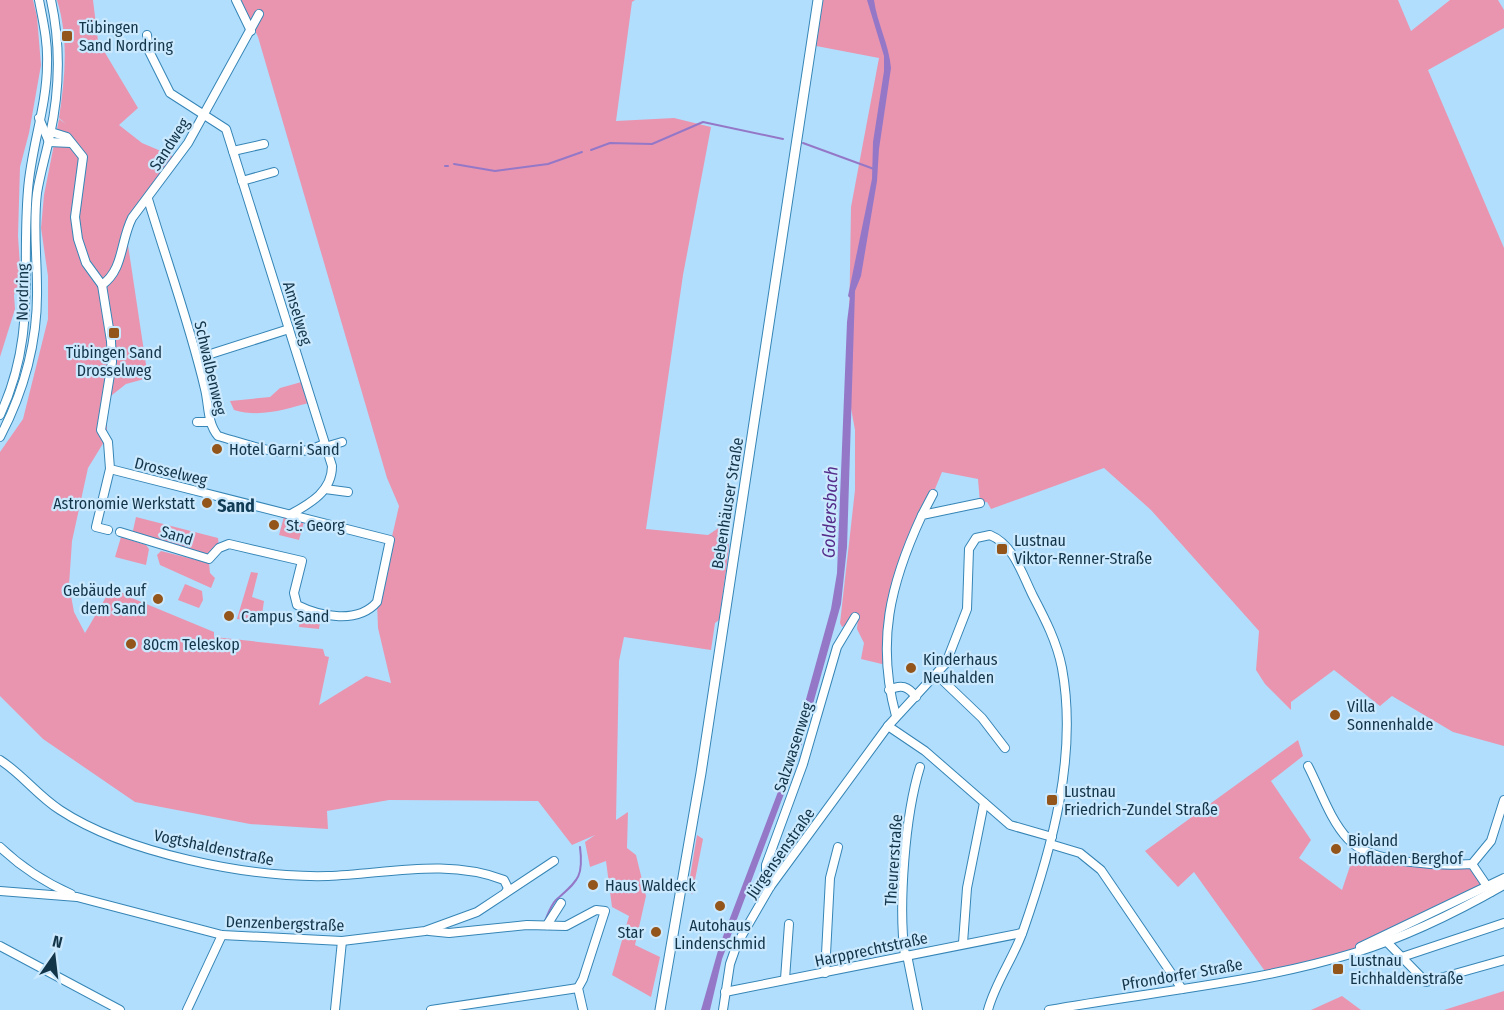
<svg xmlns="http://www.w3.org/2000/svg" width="1504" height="1010" font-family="'Fira Sans Condensed',sans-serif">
<rect width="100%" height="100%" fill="#b1defd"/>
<g fill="#e995b0">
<path d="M0 0H33L37 17 41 65 29 133 20 167 18 236 21 281 14 295 15 309 0 357Z"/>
<path d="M57 0H93L98 41 138 108 119 125 142 143 175 157 125 225 148 378 126 384 107 399V437L88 468 72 541 69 585 74 612 85 633 113 585 127 596 214 632V637L323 649 325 656 329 657 319 705 366 676 391 683 378 628 377 602 399 506 387 478 258 37 241 0H635L632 2 616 121 674 118 711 127 683 275 646 529 708 535 726 523 729 549 719 620 715 623 711 650 624 637 619 661 616 820 628 812 627 848 636 855 646 896 635 945 660 957 651 997 612 975 629 916 612 907 606 861 590 867 585 842 595 835 572 845 538 801 389 800 327 811 328 829 250 824 135 802 43 739 0 696V452L23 419 48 319V276L41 228 44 195 59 119 66 124 59 118C65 78 69 39 57 0Z"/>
<path d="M818 0H1398L1411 31 1450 0H1498L1504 10V28L1428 70 1504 248V746L1453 732 1392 696 1380 706 1334 670 1291 702V710L1265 684 1256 670 1259 631 1151 510 1104 468 991 509 987 502 980 503 978 479 942 472 897 581 886 665 861 659 864 643 857 629 858 618 842 627 840 623 855 490V430L848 392 851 207 879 58 811 45Z"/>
<path d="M305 381 312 402C286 409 261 418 234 410L230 401 270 397 280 388Z"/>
<path d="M285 513 305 518 299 540 279 535Z"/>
<path d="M136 517 218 538 219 548 209 559 132 535Z"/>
<path d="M121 537 146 545 149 549 146 565 115 557Z"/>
<path d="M161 551 209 563 210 573 215 578 211 588 160 565 157 555Z"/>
<path d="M251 572 258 573 252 597 264 601 261 622 237 619Z"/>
<path d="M185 584 202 591 203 600 199 608 178 600Z"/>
<path d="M301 614 321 616 319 629 299 627Z"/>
<path d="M1298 740 1303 756 1271 781 1311 840 1299 858 1342 890 1356 848 1419 864H1472L1491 892 1386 942 1267 974 1194 872 1178 887 1145 851Z"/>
<path d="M697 835 703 839 692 895 689 883Z"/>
<path d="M1504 991V1010H1444Z"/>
<path d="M1342 996 1361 1010H1311Z"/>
</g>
<path fill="#9478c7" d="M867 0H874C877 23 889 44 891 68L879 149 877 181 861 276 855 291 847 547 841 604 799 754 722 959 710 1010H701L719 947 787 768 831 609 837 573 847 322 850 298 848 296 872 179 873 142 884 71V56Z"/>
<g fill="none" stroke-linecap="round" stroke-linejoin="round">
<g stroke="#9478c7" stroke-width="2">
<path d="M803 143 874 169"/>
<path d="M591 150 610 143 652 144 703 122 783 139"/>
<path d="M454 164 495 171 548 164 582 152"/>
<path d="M445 166H448"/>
<path d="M545 921C548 914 551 905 556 900 577 881 584 878 580 847"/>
</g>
<g stroke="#3585b6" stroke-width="10">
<g id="minor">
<path d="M236 0 251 31"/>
<path d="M147 35 149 51 170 93 226 129 332 466C332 491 311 503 291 514"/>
<path d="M39 118 49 142"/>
<path d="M51 132 67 137 83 157 75 217 78 239 86 263 102 285 111 341 112 362 101 430 108 442 110 469 390 540 377 602C358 624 321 617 297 605L294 593 302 561 229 544 219 548 209 559 120 532"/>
<path d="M49 142 71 143"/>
<path d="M233 151 264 144"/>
<path d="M242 181 274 172"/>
<path d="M148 199C167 262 190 325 205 389 209 405 207 423 218 436 253 446 289 462 324 444"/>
<path d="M102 285C124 269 120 242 132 218L188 143 259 14"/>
<path d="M198 358 289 329"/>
<path d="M0 415C37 336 21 273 28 190 31 148 47 106 47 64 48 42 43 21 39 0"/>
<path d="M197 422H210"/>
<path d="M0 437C24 391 38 340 37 288 37 256 33 225 37 193 40 174 46 154 50 135 60 89 61 46 51 0"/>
<path d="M325 447 342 442"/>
<path d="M325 489 348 492"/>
<path d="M922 515 933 494"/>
<path d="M108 530 96 527 110 469"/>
<path d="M937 675 982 718 1005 748"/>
<path d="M889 690C901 684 908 686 916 697"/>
<path d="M896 716C876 642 890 584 922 515L980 503"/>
<path d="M888 726 925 751 1010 825 1052 837"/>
<path d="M0 760C22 774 38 796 60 810 125 853 249 878 328 876 386 874 447 858 504 880L508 888 506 892"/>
<path d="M1308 766C1320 789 1330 820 1348 839 1370 864 1441 866 1472 864L1491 892"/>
<path d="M1050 844 1080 853 1101 870 1182 989"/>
<path d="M0 847C21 867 44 882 71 894"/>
<path d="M1472 864 1491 841 1504 800"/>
<path d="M770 887 766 879V865L803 764 837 647 855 617"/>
<path d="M0 891 77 897 222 935 342 941 425 931 477 912 554 861"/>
<path d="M547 925 561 903"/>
<path d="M429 931 449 933 527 925 566 926 596 910 605 911 583 979 578 988 583 1010"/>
<path d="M1385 940 1426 982 1504 960"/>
<path d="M963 943 967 888 984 803"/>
<path d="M0 946 120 1010"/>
<path d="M1360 947 1504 878"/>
<path d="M907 955 918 1010"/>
<path d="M905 956C898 906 905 815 920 767"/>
<path d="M1402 957 1504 923"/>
<path d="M825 973 830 878 838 847"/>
<path d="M785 979 789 924"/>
<path d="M725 992 1022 933"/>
<path d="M187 1010 222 935"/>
<path d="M335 1010 342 941"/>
<path d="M431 1010 578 988"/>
<path d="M723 1010 730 964 737 944 770 887 888 726 946 663 967 609 969 549 976 538 990 535C1014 545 1022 574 1033 596 1045 619 1057 642 1062 668 1078 756 1052 848 1023 931 1014 957 995 983 988 1010"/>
<path d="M1049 1010C1150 992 1256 983 1354 953 1406 937 1457 912 1504 885"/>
</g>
</g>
<g stroke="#3585b6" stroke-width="11">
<path id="major" d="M660 1010 701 773 818 0"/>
</g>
<use href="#minor" stroke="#fff" stroke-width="8"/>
<use href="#major" stroke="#fff" stroke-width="9"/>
</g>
<g fill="#93551a" stroke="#cbe9fe" stroke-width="2">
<rect x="61" y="30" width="12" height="12" rx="3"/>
<rect x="108" y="327" width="12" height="12" rx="3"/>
<circle cx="217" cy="449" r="6"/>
<circle cx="207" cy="503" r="6"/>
<circle cx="274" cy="525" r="6"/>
<rect x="996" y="543" width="12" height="12" rx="3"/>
<circle cx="158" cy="599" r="6"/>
<circle cx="229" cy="616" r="6"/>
<circle cx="131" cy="644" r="6"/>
<circle cx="911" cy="668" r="6"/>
<circle cx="1335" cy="715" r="6"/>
<rect x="1046" y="794" width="12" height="12" rx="3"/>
<circle cx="1336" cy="849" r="6"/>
<circle cx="593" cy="885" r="6"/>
<circle cx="720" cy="906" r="6"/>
<circle cx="656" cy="932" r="6"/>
<rect x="1332" y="963" width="12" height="12" rx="3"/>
</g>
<g text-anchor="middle" stroke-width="4.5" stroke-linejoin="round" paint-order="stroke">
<g font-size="16" fill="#133549" stroke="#cbe9fe" text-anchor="start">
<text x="79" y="33">Tübingen<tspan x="79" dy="18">Sand Nordring</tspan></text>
<text x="114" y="358" text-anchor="middle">Tübingen Sand<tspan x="114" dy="18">Drosselweg</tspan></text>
<text x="229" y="455">Hotel Garni Sand</text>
<text x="195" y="509" text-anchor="end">Astronomie Werkstatt</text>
<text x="286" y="531">St. Georg</text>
<text x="1014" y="546">Lustnau<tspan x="1014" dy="18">Viktor-Renner-Straße</tspan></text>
<text x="146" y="596" text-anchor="end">Gebäude auf<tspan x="146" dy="18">dem Sand</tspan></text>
<text x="241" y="622">Campus Sand</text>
<text x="143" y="650">80cm Teleskop</text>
<text x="923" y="665">Kinderhaus<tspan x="923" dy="18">Neuhalden</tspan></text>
<text x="1347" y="712">Villa<tspan x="1347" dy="18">Sonnenhalde</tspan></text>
<text x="1064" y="797">Lustnau<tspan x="1064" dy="18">Friedrich-Zundel Straße</tspan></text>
<text x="1348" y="846">Bioland<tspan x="1348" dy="18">Hofladen Berghof</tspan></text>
<text x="605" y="891">Haus Waldeck</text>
<text x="720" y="931" text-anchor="middle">Autohaus<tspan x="720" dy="18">Lindenschmid</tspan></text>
<text x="644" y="938" text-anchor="end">Star</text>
<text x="1350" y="966">Lustnau<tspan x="1350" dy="18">Eichhaldenstraße</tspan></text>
</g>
<g font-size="16" fill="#133549" stroke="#cbe9fe">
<text transform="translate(169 144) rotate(-57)" y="6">Sandweg</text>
<text transform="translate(22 292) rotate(-89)" y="6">Nordring</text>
<text transform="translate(298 313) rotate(73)" y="6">Amselweg</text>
<text transform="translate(211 368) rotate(77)" y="6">Schwalbenweg</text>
<text transform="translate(171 471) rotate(14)" y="6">Drosselweg</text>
<text transform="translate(727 503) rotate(-81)" y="6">Bebenhäuser Straße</text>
<text transform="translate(177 535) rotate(17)" y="6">Sand</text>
<text transform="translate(793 747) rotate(-72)" y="6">Salzwasenweg</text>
<text transform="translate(214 847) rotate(12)" y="6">Vogtshaldenstraße</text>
<text transform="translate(780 853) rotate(-55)" y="6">Jürgensenstraße</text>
<text transform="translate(893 860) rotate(-86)" y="6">Theurerstraße</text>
<text transform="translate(285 923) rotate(2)" y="6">Denzenbergstraße</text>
<text transform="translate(871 949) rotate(-12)" y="6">Harpprechtstraße</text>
<text transform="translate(1182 974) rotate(-10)" y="6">Pfrondorfer Straße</text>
</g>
<g font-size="18" font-weight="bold" fill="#113c55" stroke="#cbe9fe">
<text x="236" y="512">Sand</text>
</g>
<g font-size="18" font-style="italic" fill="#552d8b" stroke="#cbe9fe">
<text transform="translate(830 512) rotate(-88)" y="6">Goldersbach</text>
</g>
</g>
<g transform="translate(54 956) rotate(14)" stroke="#cbe9fe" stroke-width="4.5" paint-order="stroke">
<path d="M0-4.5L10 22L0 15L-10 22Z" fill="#133549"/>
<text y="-9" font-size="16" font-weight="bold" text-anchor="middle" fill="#133549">N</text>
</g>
</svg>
